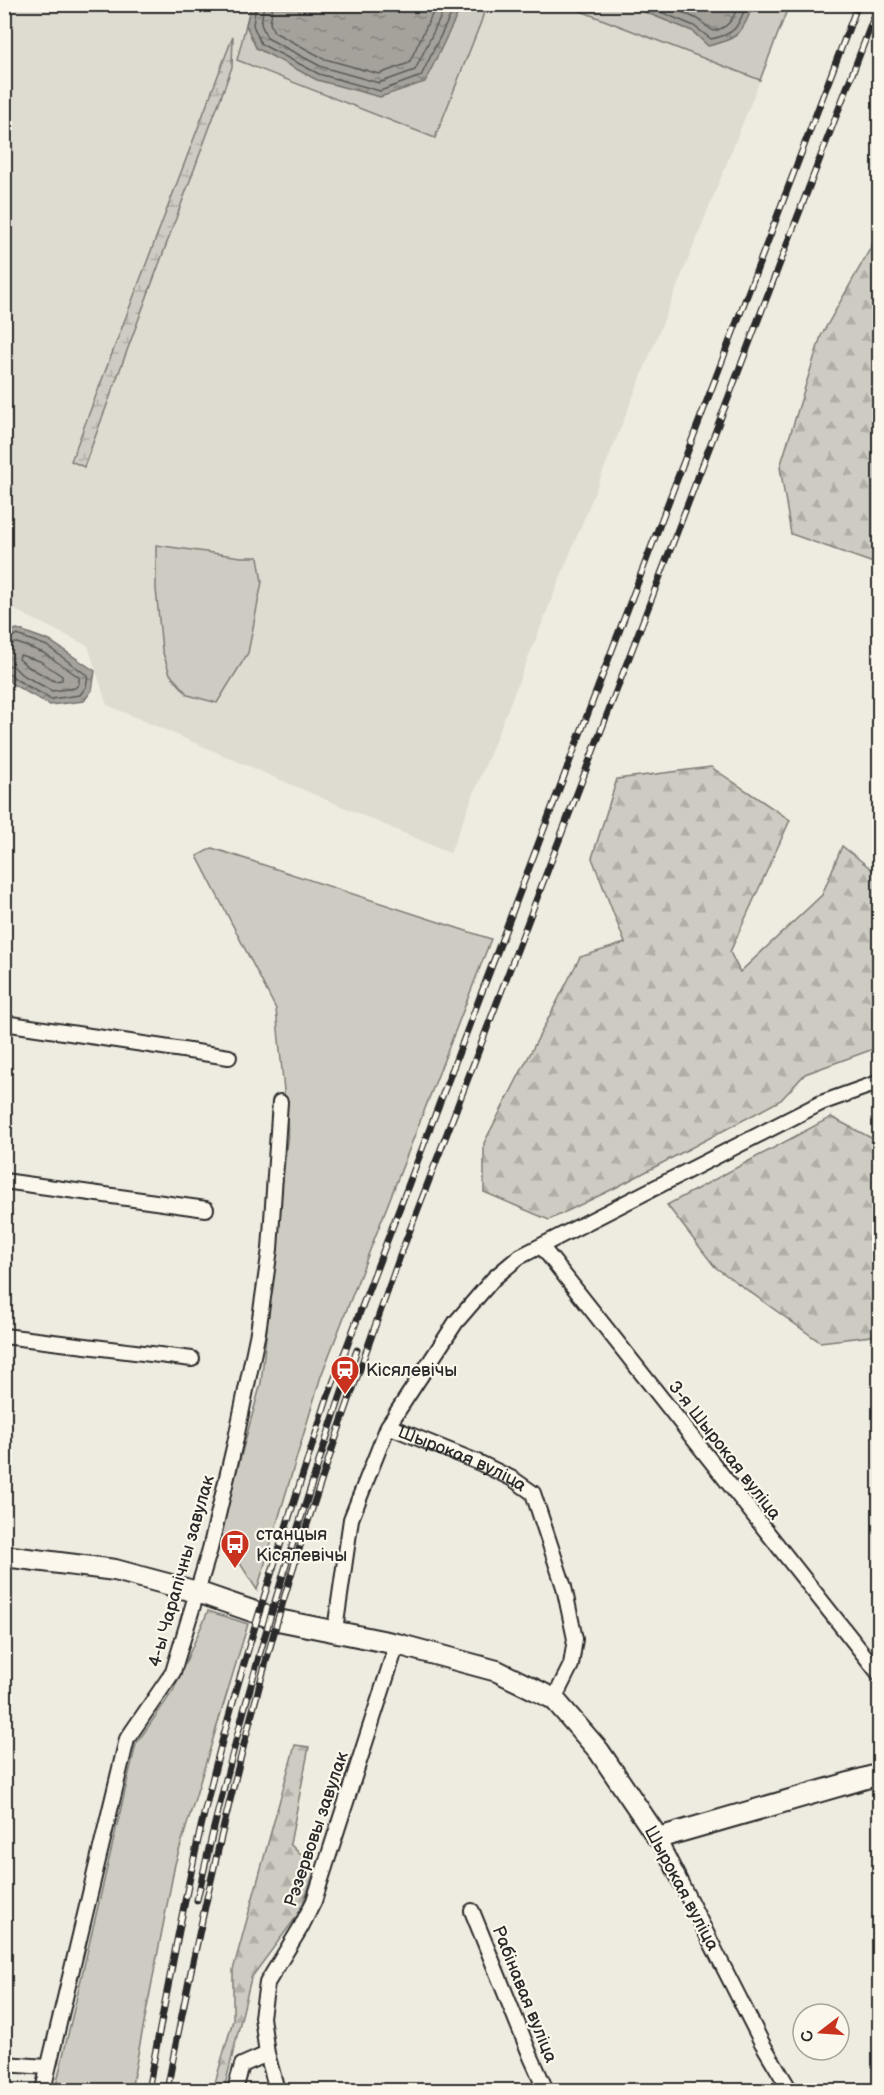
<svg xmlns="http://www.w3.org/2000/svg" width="884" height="2095" font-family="'Balsamiq Sans',sans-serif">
<defs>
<pattern id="forest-firs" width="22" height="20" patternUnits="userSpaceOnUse" patternTransform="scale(1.5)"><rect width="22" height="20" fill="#cecbc2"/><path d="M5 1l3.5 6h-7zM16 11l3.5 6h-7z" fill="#b1aea7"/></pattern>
<pattern id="wetland-marsh" width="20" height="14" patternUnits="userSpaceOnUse" patternTransform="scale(1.5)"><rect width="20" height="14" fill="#cecbc2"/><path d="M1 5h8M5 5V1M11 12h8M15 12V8" fill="none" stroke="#b1aea7"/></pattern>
<pattern id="water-ripples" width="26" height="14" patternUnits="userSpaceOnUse" patternTransform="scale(1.5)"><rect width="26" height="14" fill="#a4a29a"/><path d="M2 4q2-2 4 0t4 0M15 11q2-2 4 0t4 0" fill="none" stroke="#86847e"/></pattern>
</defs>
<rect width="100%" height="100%" fill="#eeebe0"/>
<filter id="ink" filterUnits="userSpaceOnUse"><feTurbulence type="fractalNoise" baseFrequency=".0167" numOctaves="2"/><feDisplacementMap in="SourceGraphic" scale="12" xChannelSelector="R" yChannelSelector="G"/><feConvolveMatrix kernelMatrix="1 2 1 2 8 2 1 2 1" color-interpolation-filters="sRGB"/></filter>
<g filter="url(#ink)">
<path fill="#dedbd1" d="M4 5H251L246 25 434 138 481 22 486 5H565L760 80 450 853 107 705 88 646 5 605Z"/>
<g fill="#cecbc2" stroke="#7c7b76" stroke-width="1.5">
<path d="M251 5H486L481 22 435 138 237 60Z"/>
<path d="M565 5H789L760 80Z"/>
<path d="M156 545 241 557H258L262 582 248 653 217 703 188 695 170 674 162 650 156 589Z"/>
<path d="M212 848 491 939 321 1376 257 1590 220 1532 261 1383 288 1132 276 1009 197 856Z"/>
<path d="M208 1611 248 1624 175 1864 131 2090H55L136 1744 173 1691Z"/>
</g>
<g fill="url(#forest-firs)" stroke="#7c7b76" stroke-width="1.5">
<path d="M879 233 880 565H879L791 534 780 467 821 336Z"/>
<path d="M711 767 790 820 730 952 740 972 822 895 842 846 879 875V1047L805 1074 781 1100 617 1187 549 1220 484 1192V1143L580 957 625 943 592 858 617 779Z"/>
<path d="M831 1117 879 1142 880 1335 820 1342 715 1267 667 1205Z"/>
<path d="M295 1745 309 1747 290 1844 315 1869 300 1912 251 1978 224 2090H213L233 2020V1970Z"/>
</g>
<path fill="url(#wetland-marsh)" stroke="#7c7b76" stroke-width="1.5" d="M233 36 232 67 84 467 71 461Z"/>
<g fill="url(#water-ripples)" stroke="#74726e" stroke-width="1.5">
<path d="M251 5V4L462 5 425 82 380 97 317 80 256 48 246 25Z"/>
<path d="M627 5H753C742 33 739 39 708 46L692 31Z"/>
<path d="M17 629 50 641 95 671 92 690 84 701 50 705 12 684 5 676V632Z"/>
</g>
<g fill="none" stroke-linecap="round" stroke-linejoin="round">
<g stroke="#5b5b57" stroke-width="1.5">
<path d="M256 4 253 25 261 44 319 74 380 91 421 76 456 4"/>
<path d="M264 4 261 24 267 38 322 67 379 83 415 70 447 4"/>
<path d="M273 4 270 23 274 32 325 59 379 74 409 63 437 4"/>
<path d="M642 4 694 26 711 39C736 34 738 27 747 4"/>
<path d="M662 4 698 19 713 31C729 28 733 19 739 4"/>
<path d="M4 637 17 635 47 646 88 676 86 687 80 695 51 699 17 680 9 673 4 672"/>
<path d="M4 645 17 643 44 653 79 677V684L75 688 52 691 21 674 13 666 4 665"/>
<path d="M20 655 40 661 62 676V680L54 681 27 666 19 659Z"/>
</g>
<g stroke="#2b2b2b" stroke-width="18">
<g id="street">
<path d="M4 1023 229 1057"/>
<path d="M4 1181 206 1209"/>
<path d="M542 1247 880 1675"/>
<path d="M4 1336 192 1359"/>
<path id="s1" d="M388 1426 480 1463 513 1479 533 1493 564 1587 575 1639 571 1665 554 1699"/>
<path d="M335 1630 351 1519 388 1426 456 1322 494 1278 519 1257 821 1103 880 1082"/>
<path d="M658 1838 762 2043 790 2090"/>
<path d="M472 1911 531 2057 546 2090"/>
<path d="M4 2064 47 2067"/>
<path d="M43 2090 127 1739 173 1672 210 1549 235 1443 258 1332 270 1249 280 1102"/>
<path d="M235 2090 242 2065 267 2054"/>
<path d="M277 2090 267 2054 262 2017 267 1983 301 1927 314 1901 397 1644"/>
</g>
</g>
<g stroke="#2b2b2b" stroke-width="24">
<path id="secondary" d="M4 1556 115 1570 197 1592 278 1620 397 1644 497 1671 554 1699 599 1751 658 1838 880 1774"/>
</g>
<use href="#street" stroke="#fbf7ec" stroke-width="14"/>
<use href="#secondary" stroke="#fbf7ec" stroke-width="20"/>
<g stroke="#2b2b2b" stroke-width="7">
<g id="rail">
<path d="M197 1900C226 1771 260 1645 301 1518 319 1462 336 1406 357 1350"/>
<path d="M148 2090C170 1978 190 1864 219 1753 251 1632 290 1515 328 1396L858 4"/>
<path d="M167 2090C197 1933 233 1777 277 1622 313 1498 357 1377 400 1256L879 4"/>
</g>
</g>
<use href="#rail" stroke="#fbf7ec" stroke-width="4.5" stroke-dasharray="14" stroke-linecap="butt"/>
</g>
</g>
<defs>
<g id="station-pin" transform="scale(1.5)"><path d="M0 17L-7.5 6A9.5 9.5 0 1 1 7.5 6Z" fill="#c8321e" stroke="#fbf7ec"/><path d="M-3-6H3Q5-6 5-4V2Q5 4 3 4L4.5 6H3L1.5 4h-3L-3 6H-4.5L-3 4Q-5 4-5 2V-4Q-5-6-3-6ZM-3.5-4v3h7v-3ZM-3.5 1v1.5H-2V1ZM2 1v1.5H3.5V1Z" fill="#fff"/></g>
<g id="bus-pin" transform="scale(1.5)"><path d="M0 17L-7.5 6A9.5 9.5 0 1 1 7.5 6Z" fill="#c8321e" stroke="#fbf7ec"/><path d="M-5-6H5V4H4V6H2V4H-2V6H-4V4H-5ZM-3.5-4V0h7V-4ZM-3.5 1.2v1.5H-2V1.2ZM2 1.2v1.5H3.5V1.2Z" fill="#fff"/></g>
</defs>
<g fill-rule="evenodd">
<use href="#station-pin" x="345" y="1370"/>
<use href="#bus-pin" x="235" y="1544"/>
</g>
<g text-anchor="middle" stroke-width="4.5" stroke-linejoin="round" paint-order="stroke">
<g font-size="18" fill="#2b2b2b" stroke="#fbf7ec" text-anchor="start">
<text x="366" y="1376">Кісялевічы</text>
<text x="256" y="1540">станцыя<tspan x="256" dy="21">Кісялевічы</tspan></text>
</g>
<g font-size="18" fill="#2b2b2b" stroke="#fbf7ec">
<text transform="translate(725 1450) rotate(52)" y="6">3-я Шырокая вуліца</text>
<text dy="6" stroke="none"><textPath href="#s1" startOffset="81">Шырокая вуліца</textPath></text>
<text transform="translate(181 1571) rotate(-74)" y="6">4-ы Чарапічны завулак</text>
<text transform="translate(316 1829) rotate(-71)" y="6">Рэзервовы завулак</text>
<text transform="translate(682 1888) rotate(62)" y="6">Шырокая вуліца</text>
<text transform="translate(525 1994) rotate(68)" y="6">Рабінавая вуліца</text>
</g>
</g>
<rect width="884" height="2095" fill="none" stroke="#fbf7ec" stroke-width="24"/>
<rect x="12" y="12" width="860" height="2071" fill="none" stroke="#2b2b2b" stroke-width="2" filter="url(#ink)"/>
<g transform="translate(821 2032) rotate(253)"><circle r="28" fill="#fbf7ec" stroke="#a8a59f" stroke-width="1.5"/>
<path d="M0-4.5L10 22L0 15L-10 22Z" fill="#c8321e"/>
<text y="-9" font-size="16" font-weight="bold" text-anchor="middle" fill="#2b2b2b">С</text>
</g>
</svg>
